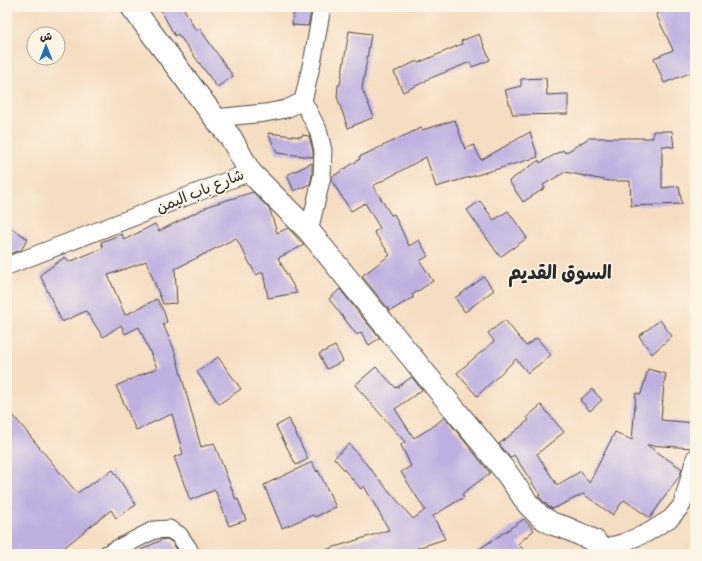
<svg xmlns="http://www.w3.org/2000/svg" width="702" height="561" font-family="'Gochi Hand','Playpen Sans Arabic',sans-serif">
<rect width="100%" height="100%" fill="#fcf5e5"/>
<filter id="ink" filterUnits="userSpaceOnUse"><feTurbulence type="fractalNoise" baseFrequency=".025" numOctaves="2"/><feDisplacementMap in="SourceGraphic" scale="8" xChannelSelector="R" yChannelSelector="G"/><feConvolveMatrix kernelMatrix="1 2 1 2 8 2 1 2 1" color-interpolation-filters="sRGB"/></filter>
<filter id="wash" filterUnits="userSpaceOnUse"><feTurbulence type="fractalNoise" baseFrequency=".012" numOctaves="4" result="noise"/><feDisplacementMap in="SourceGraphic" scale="16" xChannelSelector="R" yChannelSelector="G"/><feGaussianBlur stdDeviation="0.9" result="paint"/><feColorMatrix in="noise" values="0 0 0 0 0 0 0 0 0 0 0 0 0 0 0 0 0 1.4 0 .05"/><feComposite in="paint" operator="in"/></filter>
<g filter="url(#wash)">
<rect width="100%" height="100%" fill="#f5ddc1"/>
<g id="blocks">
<g fill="#bdb0e1">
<path d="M159 7H183L196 31 199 28 233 76 217 87 178 34 175 36Z"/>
<path d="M294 7H312L308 26 292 25Z"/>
<path d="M672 7H695V71L664 83 654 58 673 50 656 14Z"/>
<path d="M349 31 371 34 362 89 374 117 348 128 337 97 338 85H340Z"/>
<path d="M479 34 490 60 472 67 470 62 426 80V81L403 92 394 72 417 61 418 63 462 44 461 41Z"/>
<path d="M546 78 547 95 568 94V114L513 115 505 90 521 86V79Z"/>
<path d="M455 120 465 149 474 145 481 160 530 132 538 157 436 187 426 157 373 186 391 215 394 214 409 246 419 240 428 256 420 261 433 281 412 295 414 297 390 311 362 276 390 255 374 232 380 228 365 203 351 211 331 180 332 177 360 159 359 157 421 128 422 130Z"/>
<path d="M653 131H672L674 147 662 146V188L679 186 682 204 631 206 630 181H609L565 172 543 185 545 188 523 202 509 181 539 160 540 163 563 150 565 153 589 138H653Z"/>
<path d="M268 133 301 137 302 135 309 136 313 151V157L277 153Z"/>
<path d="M312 163V175L310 184 294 191 287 175Z"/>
<path d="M253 192 270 210 277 233 288 228 304 245 278 258 297 293 268 298 263 272 256 275 236 238 175 269 177 303 163 304 146 261 139 264 108 275 125 315 157 299 164 312 167 322 163 324 174 349 201 447 214 443 236 500 238 499 246 520 229 526 215 490 190 500 174 457 183 454 172 414 136 430 116 386 157 368 139 327 125 334 121 325 103 337 86 311 62 322 40 275 65 257 69 262 103 248 101 242 122 234 124 240 155 224 159 231 211 205Z"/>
<path d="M480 201 494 220 508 211 527 238 500 257 467 210Z"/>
<path d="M7 225 28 239 21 250 7 255Z"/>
<path d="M484 277 494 290 465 312 455 298Z"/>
<path d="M340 289 362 317 380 338 369 345 361 332 357 335 329 299Z"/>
<path d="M505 320 526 346 537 338 551 355 528 373 516 359 477 396 457 373 494 341 488 333Z"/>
<path d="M660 320 672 336 652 354 639 336Z"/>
<path d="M335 346 343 361 327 369 319 354Z"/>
<path d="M218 357 241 389 219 404 197 372Z"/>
<path d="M376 367 396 388 412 377 422 390 395 409 414 438 431 428 445 417 490 473 462 494 464 497 433 516 445 539 399 554H326L325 550 389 530 364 486 361 489 334 458 349 444 413 519 425 510 401 472 411 466 401 445 405 442 355 385Z"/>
<path d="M648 369 666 374 664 385 661 420 695 423 694 448 647 445 682 469 680 475 650 518 624 500 613 515 583 494 553 509 549 507 538 496 540 495 514 455 510 458 499 444 529 420 527 417 541 405 564 432 537 454 557 485 581 471 589 483 615 432 632 440 636 393 641 394Z"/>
<path d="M592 389 602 400 590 411 580 400Z"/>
<path d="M7 408 77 493 113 470 136 505 116 518 111 510 56 554H7Z"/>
<path d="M289 419 308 459 296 465 276 426Z"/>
<path d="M312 462 317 472 318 470 336 507 315 517 313 515 282 528 264 485Z"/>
<path d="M524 519 534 530 518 544 528 554H472Z"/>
<path d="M167 539 172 542 180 554H133L161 540Z"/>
</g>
</g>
</g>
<g filter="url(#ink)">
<use href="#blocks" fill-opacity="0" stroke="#494642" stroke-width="1"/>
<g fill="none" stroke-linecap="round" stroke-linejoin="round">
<g stroke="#494642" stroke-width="19">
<g id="street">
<path d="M303 101 318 130 323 150 322 176 315 206 309 231"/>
<path d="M215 118 265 113 286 109 303 101 313 58 322 7"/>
<path d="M7 266 250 172"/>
<path d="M107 554 154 530 169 529 179 535 188 548 191 554"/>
<path d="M599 554 600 549 622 543 647 533 671 518 682 505 695 458"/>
</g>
</g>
<g stroke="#494642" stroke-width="24">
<path id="secondary" d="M132 7 215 118 231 138 250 172 309 231 372 309 506 472 528 504 541 517 553 524 566 528 595 541 600 549"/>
</g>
<use href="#street" stroke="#fff" stroke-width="17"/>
<use href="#secondary" stroke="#fff" stroke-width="22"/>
</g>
</g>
<g text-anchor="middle" stroke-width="3.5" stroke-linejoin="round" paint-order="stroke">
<g font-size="15" fill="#2b2b2b" stroke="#fcf5e5">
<text transform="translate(200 191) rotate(-22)" y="5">شارع باب اليمن</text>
</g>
<g font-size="19" font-weight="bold" fill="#2b2b2b" stroke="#fcf5e5">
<text x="560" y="279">السوق القديم</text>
</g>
</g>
<rect width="702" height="561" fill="none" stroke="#fcf5e5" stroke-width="24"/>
<g transform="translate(46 46)"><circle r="19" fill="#fcf5e5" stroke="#a8a49b"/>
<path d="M0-3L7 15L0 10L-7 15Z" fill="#1f6fb2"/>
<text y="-6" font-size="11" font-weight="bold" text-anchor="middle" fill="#2b2b2b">ش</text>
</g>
</svg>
